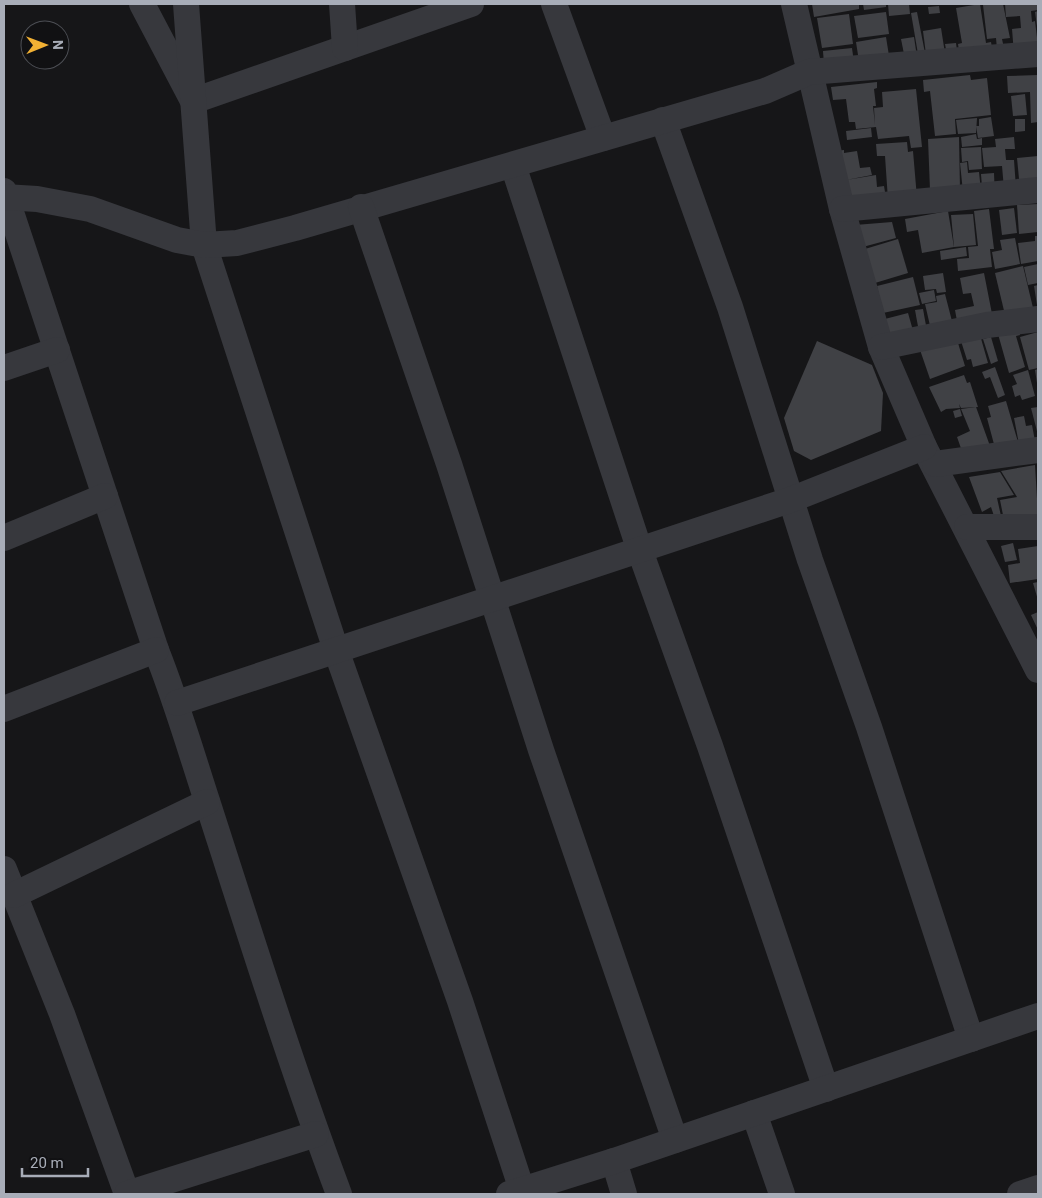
<svg xmlns="http://www.w3.org/2000/svg" width="1042" height="1198" font-family="Roboto,sans-serif">
<rect width="100%" height="100%" fill="#161618"/>
<g fill="#404145">
<path d="M812 4H859V9L814 17Z"/>
<path d="M863 4H886V7L864 10Z"/>
<path d="M888 4H909L910 14 889 16Z"/>
<path d="M980 4 986 43 991 42 993 53 960 58 958 44 962 43 956 8Z"/>
<path d="M1003 4 1010 38 1002 39 1004 48 997 49 996 38 987 39 983 5Z"/>
<path d="M1005 4H1038V10L1031 11 1032 22 1035 21 1038 46 1014 54 1012 29 1021 28 1020 16 1006 17Z"/>
<path d="M939 6 940 13 929 14 928 7Z"/>
<path d="M1038 11V26H1037L1035 12Z"/>
<path d="M886 12 889 34 858 38 854 16Z"/>
<path d="M917 12 925 53 918 54 911 13Z"/>
<path d="M849 14 853 44 822 48 817 18Z"/>
<path d="M941 28 946 60 927 62 923 31Z"/>
<path d="M886 37 890 62 860 68 856 42Z"/>
<path d="M914 37 917 57 905 59 901 39Z"/>
<path d="M956 43 958 58 948 60 945 44Z"/>
<path d="M852 48 854 63 824 65 823 51Z"/>
<path d="M970 75 971 80 987 78 991 115 955 119 956 134 935 136 930 91 924 92 923 80Z"/>
<path d="M1038 75V122L1031 123 1030 92 1008 93 1007 76Z"/>
<path d="M877 82V88L874 89 876 106H873L875 125 874 108 883 107 882 92 916 89 922 147 911 148 909 136 878 139 876 127 856 129 855 122H849L846 99 833 100 831 87Z"/>
<path d="M1025 94 1027 115 1013 116 1011 96Z"/>
<path d="M991 117 994 136 978 138 976 126H979V119Z"/>
<path d="M977 118 976 133 958 134 956 120Z"/>
<path d="M1015 119H1025V131L1015 132Z"/>
<path d="M871 128 872 137 847 140 846 131Z"/>
<path d="M976 134 977 139 982 138V145L962 147 961 137Z"/>
<path d="M959 137 960 190H930L928 139Z"/>
<path d="M1014 137 1015 149H1005L1006 160H1014L1016 188 1004 189 1002 166 984 167 982 148 996 147 995 139Z"/>
<path d="M907 142 908 152 913 151 917 198 888 200 885 156H877L876 144Z"/>
<path d="M981 147 982 169 969 170 968 161 962 162 961 148Z"/>
<path d="M844 150V153L857 151 860 168 870 167 872 175 846 180 876 175 877 187 884 186 886 198 847 206 835 151Z"/>
<path d="M1038 156V187L1020 189 1017 158Z"/>
<path d="M967 162 968 173 979 172 981 191 963 192 960 163Z"/>
<path d="M994 173 995 199 983 200 981 174Z"/>
<path d="M1038 204V232L1019 234 1017 205Z"/>
<path d="M1014 208 1017 233 1002 235 999 210Z"/>
<path d="M989 209 994 249H990L992 267 958 271 957 259 969 258 968 247 978 246 974 211Z"/>
<path d="M948 211 954 247 922 253 918 230 907 232 905 219Z"/>
<path d="M973 214 976 245 954 247 951 215Z"/>
<path d="M892 222 896 238 859 248 855 225Z"/>
<path d="M1035 236H1038V261L1021 264 1018 243 1035 241Z"/>
<path d="M1015 238 1020 264 995 269 992 252 1002 250 1000 240Z"/>
<path d="M898 239 908 273 875 283 865 249Z"/>
<path d="M966 247 967 256 941 260 940 251Z"/>
<path d="M1038 264V283L1028 285 1024 267Z"/>
<path d="M1023 266 1034 312 1006 319 995 273Z"/>
<path d="M943 273 946 292 937 293 936 289 925 290 923 276Z"/>
<path d="M984 273 993 319 957 321 955 310 974 306 971 293 963 294 960 278Z"/>
<path d="M913 277 920 305 883 313 877 286Z"/>
<path d="M1038 285V304L1037 305 1034 286Z"/>
<path d="M934 290 936 301 922 304 919 293Z"/>
<path d="M945 294 953 325 931 330 925 304 937 302 936 296Z"/>
<path d="M923 309 927 331 919 332 915 310Z"/>
<path d="M908 313 914 334 887 341 881 320Z"/>
<path d="M1018 328 1020 335 1016 336 1025 367 1009 373 998 334Z"/>
<path d="M1038 332V368L1029 370 1020 337Z"/>
<path d="M980 335 988 363 973 367 971 359 967 360 961 341Z"/>
<path d="M991 337 998 361 991 364 983 339Z"/>
<path d="M817 341 872 365 883 393 881 431 811 460 794 451 784 418Z"/>
<path d="M958 343 965 366 930 379 919 347Z"/>
<path d="M995 367 1005 395 998 398 990 377 985 379 982 372Z"/>
<path d="M1038 369V383H1037L1035 370Z"/>
<path d="M1028 370 1035 396 1022 400 1020 395 1015 397 1012 386 1017 384 1013 375Z"/>
<path d="M964 375 967 383 970 382 978 407 961 408 959 404 960 408 946 409 941 412 929 387Z"/>
<path d="M1006 401 1018 442 995 448 987 418 991 417 988 406Z"/>
<path d="M976 407 990 446 963 454 957 437 970 431 961 409Z"/>
<path d="M1038 407V435L1031 408Z"/>
<path d="M960 409 962 416 955 418 953 411Z"/>
<path d="M1024 416 1026 426 1032 425 1035 441 1019 444 1014 418Z"/>
<path d="M1035 465 1038 515H1003L1000 500 1017 497 1001 471Z"/>
<path d="M1000 472 1014 495 997 498 1001 516H994L991 507 982 512 969 477Z"/>
<path d="M1013 543 1017 560 1005 562 1001 546Z"/>
<path d="M1038 546V579L1010 583 1008 565 1020 563 1018 549Z"/>
<path d="M1038 582V600L1033 583Z"/>
<path d="M1038 612V630L1031 615Z"/>
</g>
<g fill="none" stroke-linecap="round" stroke-linejoin="round">
<g stroke="#37383d" stroke-width="26">
<path d="M142 4 193 101 471 4"/>
<path d="M186 4 204 245 336 650 460 1001 522 1190"/>
<path d="M342 4 345 48"/>
<path d="M554 4 603 138"/>
<path d="M794 4 842 209 881 347 924 447 1038 670"/>
<path d="M663 120 730 307 810 560 869 727 971 1039"/>
<path d="M513 165 639 548 710 746 826 1089"/>
<path d="M4 191 156 650C176 700 191 752 208 804 250 934 291 1066 339 1194"/>
<path d="M4 197 37 199 90 209 177 240 204 245 237 243 295 228 765 91 809 72 1038 54"/>
<path d="M361 207 449 464 541 750 675 1140"/>
<path d="M842 209 1038 190"/>
<path d="M881 347 987 325 1038 319"/>
<path d="M4 368 57 350"/>
<path d="M935 464 1038 450"/>
<path d="M967 527H1038"/>
<path d="M4 538 105 496"/>
<path d="M177 703 790 500 924 447"/>
<path d="M4 709 156 650"/>
<path d="M4 869 62 1014 127 1194"/>
<path d="M14 895 207 802"/>
<path d="M754 1113 782 1194"/>
<path d="M614 1161 624 1194"/>
<path d="M127 1194 316 1134"/>
<path d="M509 1194 614 1161 1038 1016"/>
<path d="M1020 1194 1038 1188"/>
</g>
</g>
<rect width="1042" height="1198" fill="none" stroke="#a8adb8" stroke-width="10"/>
<g transform="translate(45 45) rotate(89)"><circle r="24" fill="#111113" stroke="#4d4f55"/>
<path d="M0-4L9 19L0 12L-9 19Z" fill="#f2b134"/>
<text y="-8" font-size="14" font-weight="bold" text-anchor="middle" fill="#a8adb8">N</text>
</g>
<path d="M22 1168v8h66v-8" fill="none" stroke="#a8adb8" stroke-width="2.5"/>
<text x="30" y="1168" font-size="15" fill="#a8adb8" stroke="#111113" stroke-width="4" paint-order="stroke">20 m</text>
</svg>
